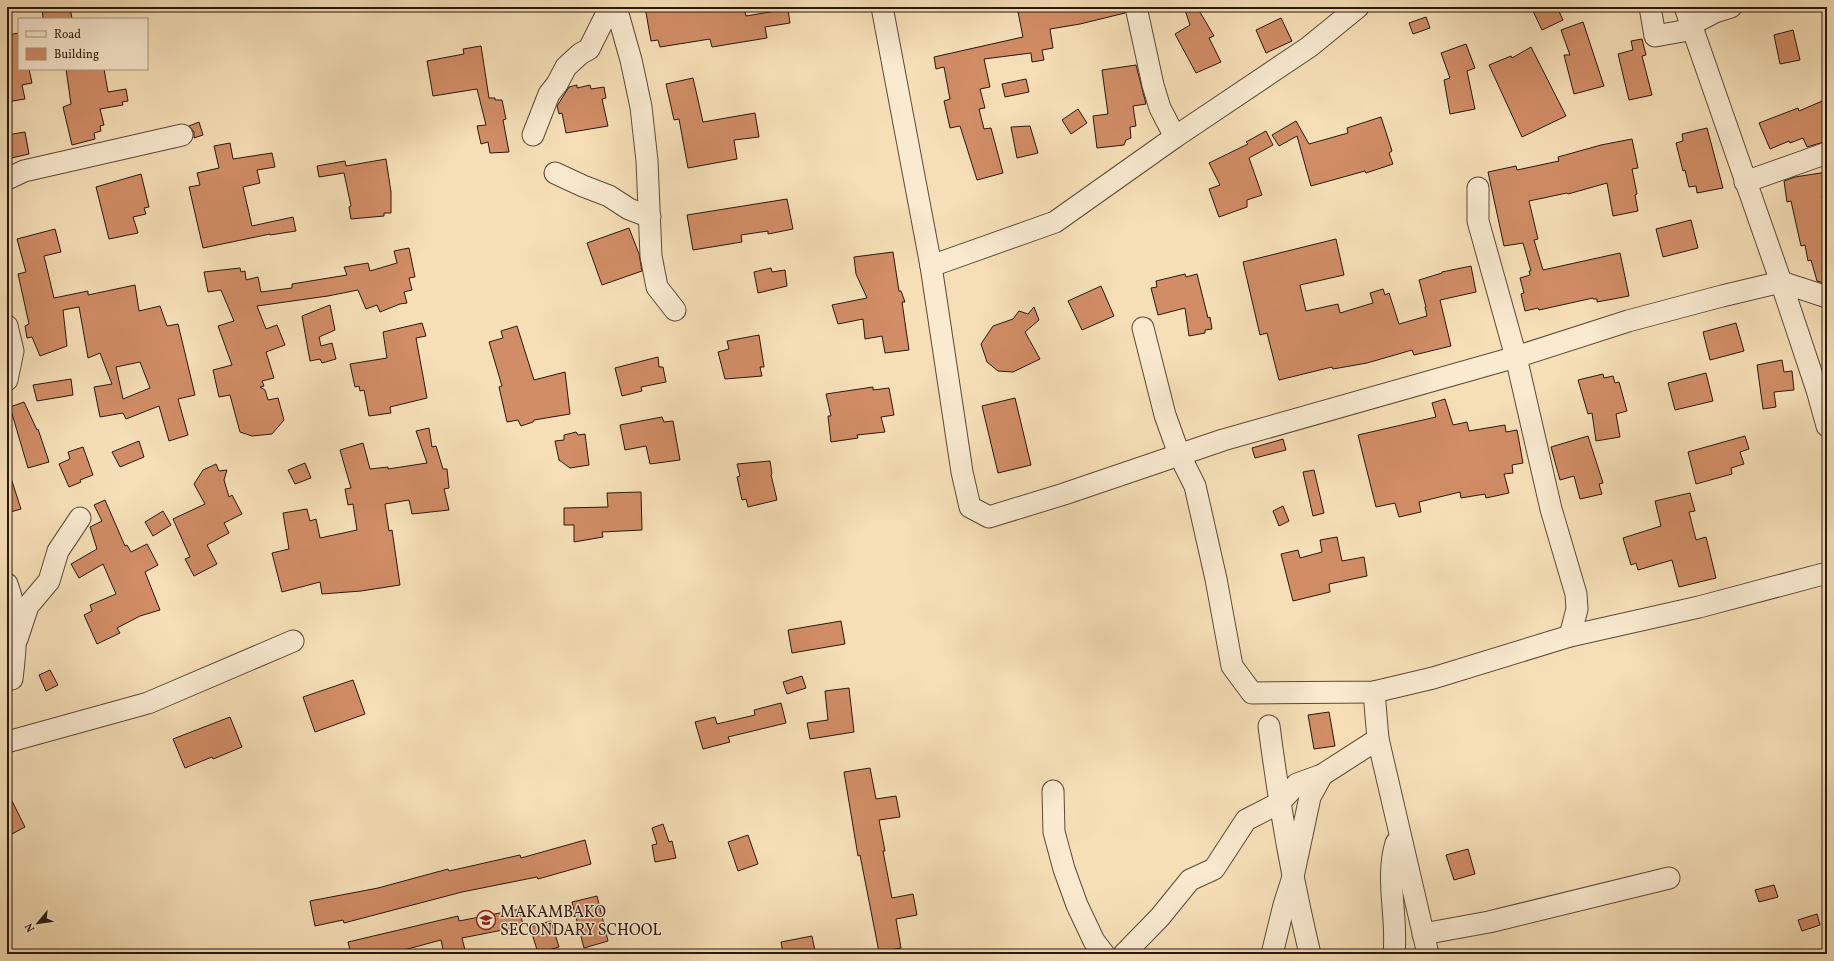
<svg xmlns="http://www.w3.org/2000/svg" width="1834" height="961" font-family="Vollkorn,serif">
<rect width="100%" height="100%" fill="#f6dfb7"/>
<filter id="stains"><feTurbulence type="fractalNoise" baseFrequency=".005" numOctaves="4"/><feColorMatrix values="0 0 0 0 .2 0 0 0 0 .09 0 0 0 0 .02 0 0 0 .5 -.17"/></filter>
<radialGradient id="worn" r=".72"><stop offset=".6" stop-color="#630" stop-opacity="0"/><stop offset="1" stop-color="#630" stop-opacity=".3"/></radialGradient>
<g fill="#d18d66" stroke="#28180b" fill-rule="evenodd">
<path d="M42 7H70L72 19H43Z"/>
<path d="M645 7H744L746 16 788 9 790 23 765 27 767 38 712 47 710 39 660 47 658 40 651 41Z"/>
<path d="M1017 7H1124L1125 13 1080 24 1050 29 1053 48 1042 50 1044 60 1032 62 1031 53 984 59 990 87 980 89 985 108 979 109 984 129 991 128 1003 173 977 180 960 126 950 128 944 101 950 99 944 67 936 69 934 57 1023 37Z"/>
<path d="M1184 7H1197L1214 36 1209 38 1221 62 1196 73 1175 34 1190 25Z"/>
<path d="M1531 7H1547L1549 11 1557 7 1563 20 1542 30Z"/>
<path d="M1426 17 1430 28 1413 34 1409 23Z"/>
<path d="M1281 18 1292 41 1266 53 1256 30Z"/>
<path d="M1583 22 1604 86 1574 94 1564 55H1570L1561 30Z"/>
<path d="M1793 30 1800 60 1780 64 1774 35Z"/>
<path d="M19 33V69H29L32 83 22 85 25 99 7 102V73L11 72 7 52V35Z"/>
<path d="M1642 39 1646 55 1642 56 1652 95 1629 100 1618 54 1633 50 1631 41Z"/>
<path d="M1466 44 1475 68 1467 71 1475 109 1450 114 1444 80 1450 78 1441 53Z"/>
<path d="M481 46 489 98H495V100H502L506 119 503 120 509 152 490 153 488 142 481 144 477 126 486 125 477 89 433 96 427 61 464 54 463 49Z"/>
<path d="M1531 47 1566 116 1522 137 1489 65 1511 56 1512 58Z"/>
<path d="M1136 65 1146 104 1133 106 1136 126 1130 127 1131 138 1126 140 1124 145 1097 148 1093 116 1108 114 1102 70Z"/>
<path d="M66 69H104L108 92 126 89 128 101 122 102 123 105 100 109 104 125 100 126 101 131 94 133 95 139 72 145 63 107 71 104Z"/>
<path d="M693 78 703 122 755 113 759 137 734 140 737 159 688 168 679 119 674 120 666 84Z"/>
<path d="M1026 79 1029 92 1005 97 1002 84Z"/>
<path d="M577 85V88L590 85 591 89 604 87 606 98 602 99 608 126 566 133 562 113 559 114 557 106 569 87Z"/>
<path d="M1827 99V141L1807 147 1803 138 1790 143 1789 141 1770 149 1759 123 1798 108 1799 111Z"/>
<path d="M1078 109 1087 123 1071 134 1062 120Z"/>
<path d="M1381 117 1392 151 1389 153 1393 164 1366 173 1365 171 1311 186 1297 136 1279 146 1272 135 1296 121 1309 144 1348 133 1347 128Z"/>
<path d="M199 122 203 135 194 138V132L189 126Z"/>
<path d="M1030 126 1038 153 1017 158 1011 127Z"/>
<path d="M1707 128 1723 188 1697 193 1696 186 1689 187 1685 170 1683 171 1676 143 1683 141 1682 134Z"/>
<path d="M1266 131 1273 145 1249 158 1262 195 1247 200V207L1219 217 1209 189 1220 185 1209 163 1248 144 1246 142Z"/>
<path d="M25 132 29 154 7 159V135Z"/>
<path d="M1632 139 1638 168 1632 169 1637 194 1635 195 1638 211 1613 216 1607 183 1568 194 1567 193 1529 201 1538 239 1534 240 1543 270 1620 253 1629 296 1597 302V299H1593V298L1539 310 1538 308 1525 311 1521 294 1524 293 1520 278 1530 275 1529 271H1531L1523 243 1504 246 1488 172 1516 166 1517 170 1559 161 1558 157 1601 145Z"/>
<path d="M230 143 233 159 272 153 275 167 257 170 260 183 243 187 252 226 293 217 296 231 270 235V234L203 248 189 187 200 185 197 173 219 168 214 146Z"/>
<path d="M386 159 391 192V213H384V216L351 219 349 207 351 206 344 173 319 177 317 166 345 161 346 166Z"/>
<path d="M1827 172V196H1822L1827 218V284L1817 281 1811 260 1808 261 1805 245 1801 246 1791 201 1787 202 1784 181 1795 177Z"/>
<path d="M141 174 149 207 144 208 146 214 133 217 138 233 109 239 96 187Z"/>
<path d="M787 199 793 229 768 234V231L741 235 742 242 693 250 687 215Z"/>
<path d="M1691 220 1698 248 1663 257 1656 229Z"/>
<path d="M629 228 639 254 642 271 602 285 587 243Z"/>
<path d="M55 229 61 252 44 256 54 298 88 291V295L135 285 139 311 160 306 167 326 178 324 195 395 178 399 188 435 169 441 159 406 126 419 123 413 100 417 94 387 112 384 100 353 88 358 79 307 63 310 67 346 40 356 32 337 27 338 25 326 29 324 18 274 26 272 17 239ZM140 362 150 388 123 399 116 367Z"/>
<path d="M1336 239 1344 275 1300 285 1306 311 1338 304 1340 313 1373 303 1370 293 1383 289 1385 295 1389 293 1399 324 1427 316 1425 307H1426L1419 280 1442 273V272L1471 266 1476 292 1440 300 1451 346 1414 355 1412 350 1367 363 1333 369 1332 367 1279 380 1267 333 1260 335 1243 262Z"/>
<path d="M409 248 415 277 409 278 412 290 404 292 407 303 400 304 380 312 377 305 366 309 358 290 328 296 257 306 266 329 277 325 285 345 266 352 274 378 262 381 264 386 260 387 265 390 268 400 278 398 284 420 272 434 252 436 240 432 230 395 219 397 213 370 232 365 218 326 234 321 221 290 208 292 204 272 240 268 241 272 245 271 246 280 258 277 261 292 292 288V284L347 275 344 267 368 263 370 271 397 263 394 251Z"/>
<path d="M893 252 899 291H901L905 302H902L909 350 885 353 882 336 865 339 863 319 838 324 832 305 867 298 856 274 854 257Z"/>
<path d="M771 268 772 272 785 270 787 286 758 293 754 272Z"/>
<path d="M1185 274 1186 277 1197 274 1208 318 1210 317 1212 329 1205 330V333L1189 336 1185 308 1158 315 1151 288 1157 287 1156 281Z"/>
<path d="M1101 286 1114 316 1082 330 1068 301Z"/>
<path d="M330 305 335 330 319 337 321 346 332 343 336 359 322 363 320 359 310 361 302 316Z"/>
<path d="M1034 307 1039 320 1025 332 1040 359 1013 372 998 371 987 362 981 344 993 326 1013 319 1019 311 1028 314Z"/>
<path d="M422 323 426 336 416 338 427 398 390 407 391 413 369 416 364 390 360 391 359 386 355 387 350 364 387 358 383 332Z"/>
<path d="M1736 323 1744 351 1710 360 1703 332Z"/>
<path d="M517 326 534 380 565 372 570 414 534 420 533 422 521 426 518 420 507 422 499 387 502 386 489 342 503 338 501 331Z"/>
<path d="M759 335 764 367H760L762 376 725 379 718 352 729 349 727 341Z"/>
<path d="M658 357 659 367H663L666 382 641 387 642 391 622 396 615 368Z"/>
<path d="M1782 360 1784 372 1792 371 1794 390 1774 392 1776 407 1763 409 1757 365Z"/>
<path d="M1706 373 1713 401 1675 410 1668 383Z"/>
<path d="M1603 374 1604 378 1613 376 1615 383 1619 382 1627 411 1616 414 1620 437 1596 441 1592 413 1588 414 1578 380Z"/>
<path d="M71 379 73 395 37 401 33 385Z"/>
<path d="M873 387V390L889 388 894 415 881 417 885 432 857 435 858 438 831 442 828 416H831L826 394Z"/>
<path d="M1015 398 1031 465 998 473 982 406Z"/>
<path d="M1445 399 1453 425 1467 422 1469 431 1505 425 1506 432 1517 430 1523 463 1512 465 1513 473 1504 474 1509 493 1486 498 1485 494 1461 498 1460 492 1419 502 1421 512 1399 517 1395 503 1376 507 1358 435 1436 417 1432 403Z"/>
<path d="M24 402 37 430 38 429 49 462 28 468 10 407Z"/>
<path d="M662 417 664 422 673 421 680 460 650 464 646 446 625 450 620 425Z"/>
<path d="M429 428 432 447 436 446 443 469H447L449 488 444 489 449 510 412 514 409 500 385 504 389 531 392 530 400 585 361 591 322 594 320 582 282 592 272 553 289 549 283 513 307 509 310 521 316 519 320 538 357 530 353 504 348 505 345 489 351 488 340 450 363 443 370 469 388 467V469L427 463 416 431Z"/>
<path d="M576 432 578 435 585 434 589 465 570 468 559 460 555 441 564 440V435Z"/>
<path d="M1588 436 1603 483 1599 484 1602 494 1580 499 1574 476 1560 480 1551 447Z"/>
<path d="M1745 436 1749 449 1740 452 1744 464 1731 468 1732 474 1696 484 1688 452Z"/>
<path d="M1283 439 1286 450 1255 458 1252 448Z"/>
<path d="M139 441 144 457 120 467 112 452Z"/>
<path d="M83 447 93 475 80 480 81 482 69 487 59 464 70 459 68 452Z"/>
<path d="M770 461 772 474 771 475 777 500 748 507 746 499 742 500 737 477 740 476 737 464Z"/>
<path d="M305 463 311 478 295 484 288 470Z"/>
<path d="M216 464 219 471 227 470 224 480 229 497 232 495 242 514 224 523 229 533 207 545 217 564 194 576 185 559 190 557 173 519 205 504 194 484 203 470Z"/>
<path d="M1314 470 1324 513 1313 516 1303 472Z"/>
<path d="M9 472 21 509 7 513V473Z"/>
<path d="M641 492 642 530 602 532 603 537 574 542V525H564V508L608 507 607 493Z"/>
<path d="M1690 493 1695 511 1689 512 1696 540 1706 537 1716 578 1679 587 1672 560 1638 570 1636 563 1631 565 1623 538 1661 526 1655 501Z"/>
<path d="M105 500 125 546 127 545 131 552 147 544 158 565 145 572 160 610 140 616 117 628 120 633 97 644 84 615 92 611 90 605 116 594 103 564 79 578 71 564 97 549 90 527 102 521 94 505Z"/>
<path d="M1283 506 1289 521 1279 526 1273 511Z"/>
<path d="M163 511 171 525 153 536 145 522Z"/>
<path d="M1337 537 1342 561 1364 557 1367 576 1329 584 1330 592 1293 601 1281 554 1298 550 1300 558 1322 552 1320 540Z"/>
<path d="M841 621 845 644 792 653 788 630Z"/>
<path d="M50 670 58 685 46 691 39 675Z"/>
<path d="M802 676 806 688 787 694 783 682Z"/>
<path d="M353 680 365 714 315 732 303 697Z"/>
<path d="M849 688 854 732 810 739 807 723 828 720 825 691Z"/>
<path d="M781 703 786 723 728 737 730 742 703 749 695 722 715 717 717 724 755 715 754 710Z"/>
<path d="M1329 712 1335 746 1314 749 1308 715Z"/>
<path d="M230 717 242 747 213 759 212 757 185 768 173 739Z"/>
<path d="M870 768 876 799 896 796 900 817 879 820 885 851H883L892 898 913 894 917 915 896 919 901 948 879 952 860 855 858 856 844 772Z"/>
<path d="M7 791 25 827 12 834 7 823Z"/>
<path d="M663 824 669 842 672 841 676 858 655 862 652 845 657 844 652 828Z"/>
<path d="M748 835 758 864 738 871 728 842Z"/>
<path d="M585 840 591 864 538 879 537 877 462 892 344 923 343 920 315 926 310 901 378 888 448 869 449 871 520 855 521 858Z"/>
<path d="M1468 849 1475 874 1454 880 1446 855Z"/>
<path d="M1774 885 1778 897 1759 902 1755 890Z"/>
<path d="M597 896 608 941 584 948 572 902Z"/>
<path d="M520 909 523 926 462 938 466 954H444L441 940 389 954H351L348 942 458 916 459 921Z"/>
<path d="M1817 914 1820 925 1802 931 1798 920Z"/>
<path d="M551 921 559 947 538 953 530 927Z"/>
<path d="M812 936 815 951 800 954H783L781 942Z"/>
</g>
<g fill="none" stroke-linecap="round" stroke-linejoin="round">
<g stroke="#5c4a36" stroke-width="23">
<g id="minor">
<path d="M616 7 631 60 641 107 647 161 651 256 657 287 675 310"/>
<path d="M882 7 931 266 962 472 970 507 989 517 1064 494 1223 440 1516 357 1628 321 1722 296 1781 282 1827 297"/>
<path d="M1136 7 1153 85 1160 108 1175 137 1309 47 1358 7"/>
<path d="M1650 7 1655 36 1683 31 1692 24 1715 12 1731 7"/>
<path d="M1685 7 1781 282 1817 390 1827 426"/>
<path d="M533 135 549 94 557 84 566 67 580 54 589 49 610 7"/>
<path d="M555 173 583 186 609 196 629 209 650 217"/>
<path d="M7 179 24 171 182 135"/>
<path d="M1745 182 1827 153"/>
<path d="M1478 188V221L1516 357 1551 509 1576 594 1577 609 1570 636"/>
<path d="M931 266 1055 222 1175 137"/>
<path d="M7 326 13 351 7 380"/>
<path d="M1143 328 1165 415 1179 454 1195 486 1216 579 1232 666 1252 693 1374 692 1433 678 1570 636 1699 607 1827 573"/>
<path d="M7 584C19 615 16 647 12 679"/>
<path d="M17 639 28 606 49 581 58 551 80 518"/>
<path d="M1374 692 1378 739 1428 954"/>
<path d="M1269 726C1279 803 1292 879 1310 954"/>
<path d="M7 742 148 703 293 641"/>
<path d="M1053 791 1054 832 1064 869 1077 905 1094 941 1104 954"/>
<path d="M1423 934 1489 922 1669 878"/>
<path d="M1124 954 1160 917 1190 880 1214 869 1246 820 1279 803 1297 784 1322 775 1378 739"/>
<path d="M1272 954 1284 905 1293 877 1310 797 1322 775"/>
<path d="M1394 954C1398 918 1385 879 1396 843"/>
</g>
</g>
<use href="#minor" stroke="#f9ead0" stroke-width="21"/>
</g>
<defs>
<g id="school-ring" transform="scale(1)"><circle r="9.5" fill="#f9ead0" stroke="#8f2418" stroke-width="1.5"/><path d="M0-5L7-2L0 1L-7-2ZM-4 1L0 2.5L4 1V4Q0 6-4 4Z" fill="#8f2418"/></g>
</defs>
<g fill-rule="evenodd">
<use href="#school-ring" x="486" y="920"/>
</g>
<g text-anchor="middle" stroke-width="3" stroke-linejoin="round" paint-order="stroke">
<g font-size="16" fill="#28180b" stroke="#f9ead0" text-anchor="start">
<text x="500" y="917">MAKAMBAKO<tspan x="500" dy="18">SECONDARY SCHOOL</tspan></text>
</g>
</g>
<rect width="1834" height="961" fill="none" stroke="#f6dfb7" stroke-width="24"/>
<rect x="8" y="8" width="1818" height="945" fill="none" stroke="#28180b" stroke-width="2"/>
<rect x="12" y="12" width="1810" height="937" fill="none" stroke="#28180b"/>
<rect x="18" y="18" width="130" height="52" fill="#f9ead0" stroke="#a59681"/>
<rect x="26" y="31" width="20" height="6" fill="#f9ead0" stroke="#a59681"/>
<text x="54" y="38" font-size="12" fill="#28180b">Road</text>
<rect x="26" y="48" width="20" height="12" fill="#d18d66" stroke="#a59681"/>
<text x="54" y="58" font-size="12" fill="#28180b">Building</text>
<g transform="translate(38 923) rotate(241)" stroke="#f9ead0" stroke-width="3" paint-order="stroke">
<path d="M0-3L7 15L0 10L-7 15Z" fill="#28180b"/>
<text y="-6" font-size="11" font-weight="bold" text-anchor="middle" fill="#28180b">N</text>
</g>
<rect width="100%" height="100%" filter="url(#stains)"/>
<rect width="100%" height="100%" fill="url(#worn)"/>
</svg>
